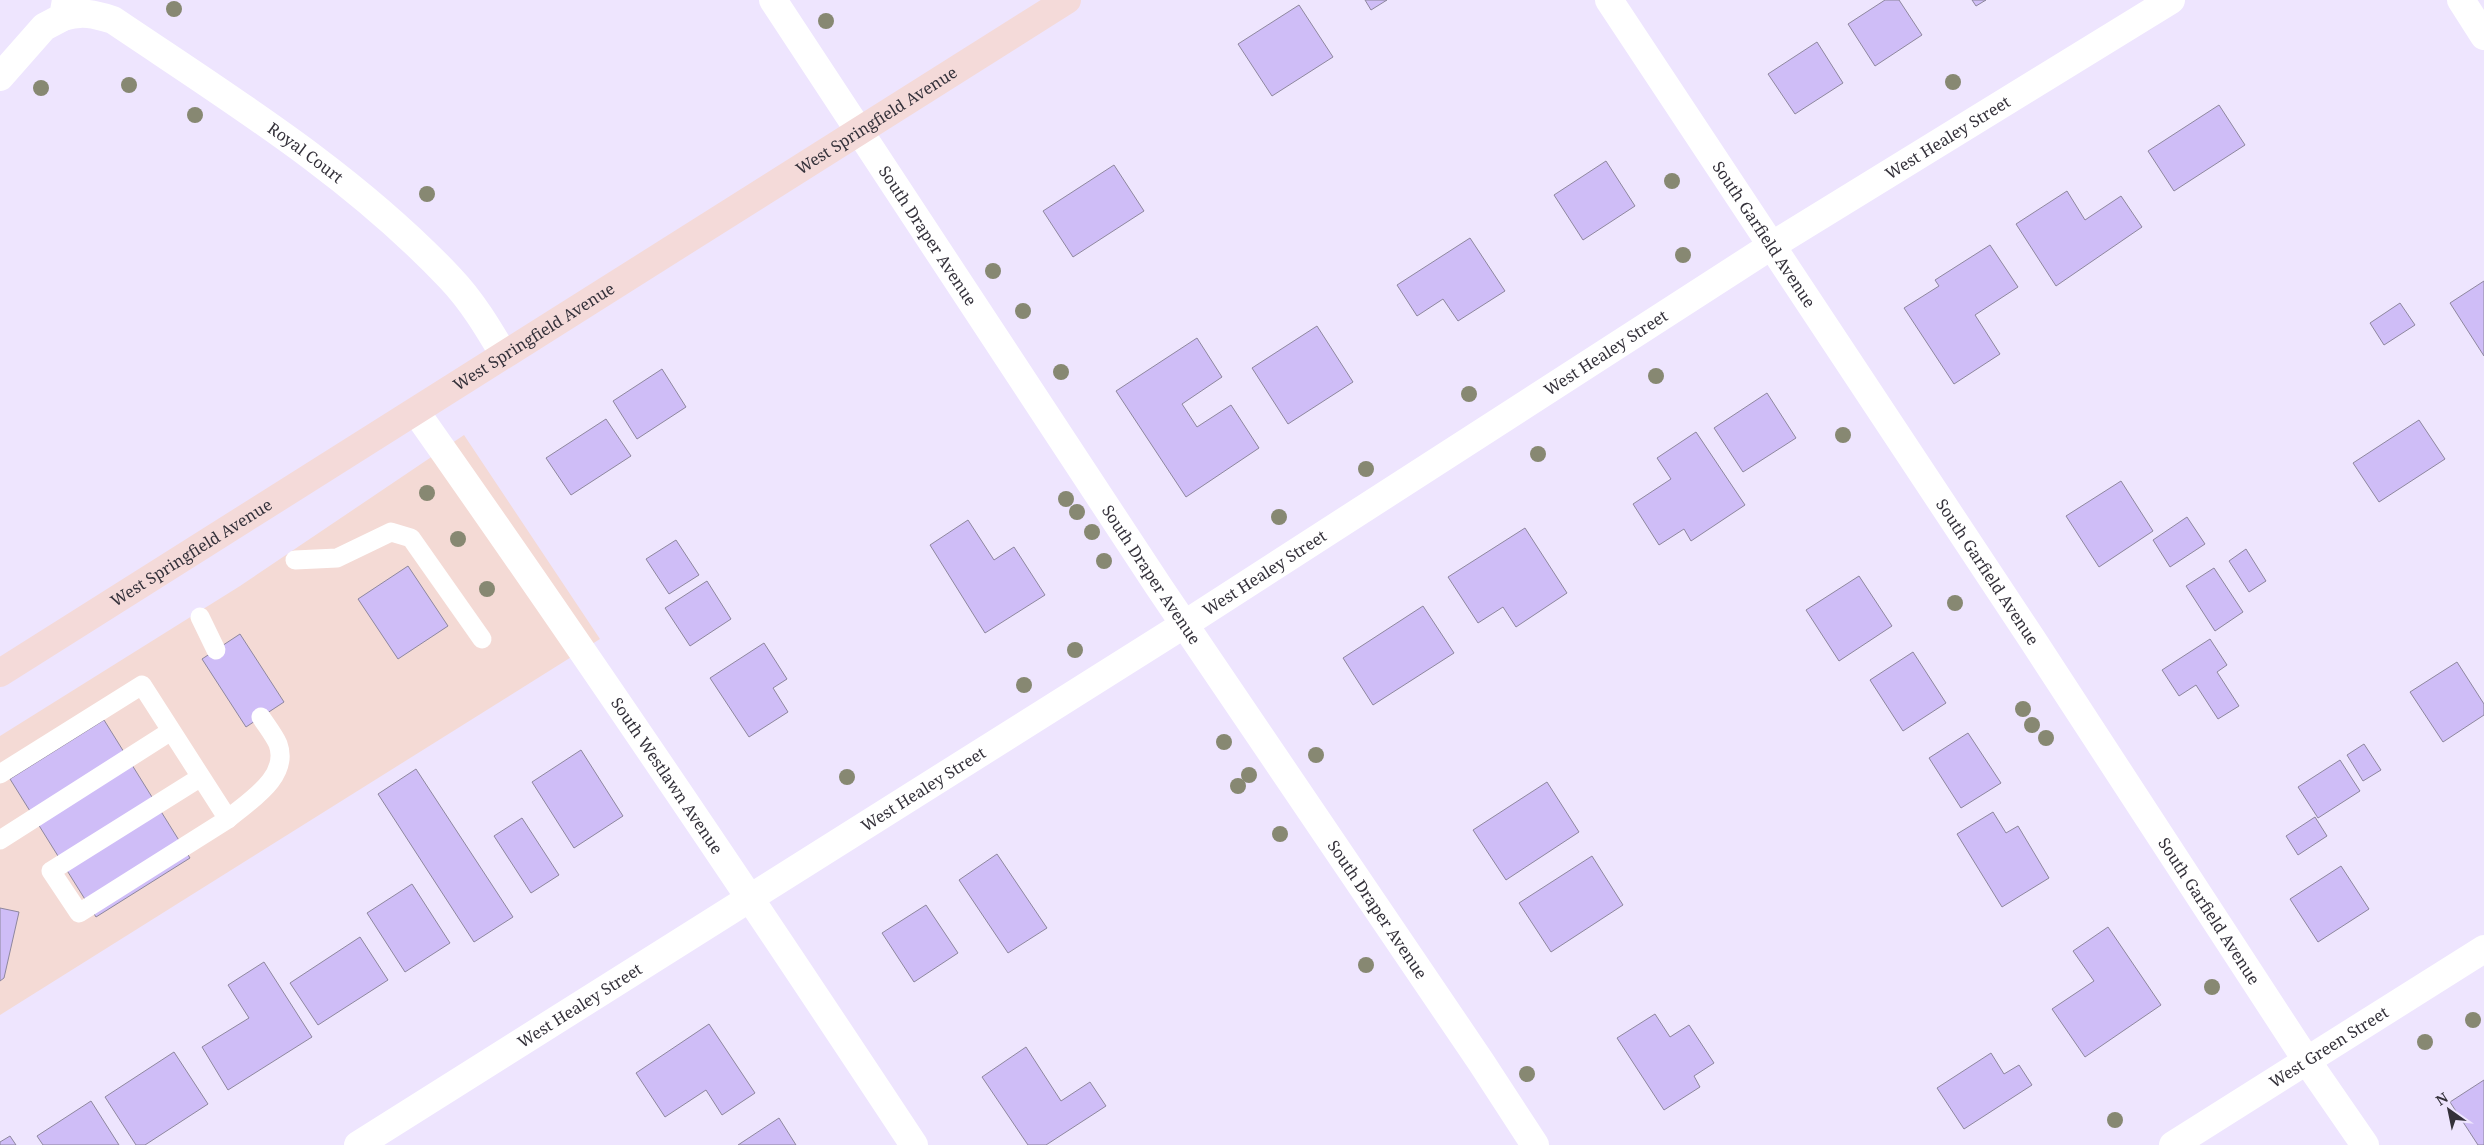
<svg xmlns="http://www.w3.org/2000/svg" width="2484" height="1145" font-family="'Noto Serif',serif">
<rect width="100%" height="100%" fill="#eee5fe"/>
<path fill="#f4dad5" d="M464 435 600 639 0 1015V736L240 586Z"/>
<g fill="#cfbdf7" stroke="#8e879e">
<path d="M1365 0H1387L1371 10Z"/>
<path d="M1885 0H1899L1922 35 1875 66 1848 24Z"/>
<path d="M1972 0H1986L1976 6Z"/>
<path d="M1299 5 1333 57 1272 96 1238 44Z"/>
<path d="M1817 42 1843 83 1795 114 1768 74Z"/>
<path d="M2219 105 2245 145 2174 191 2148 151Z"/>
<path d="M1606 161 1635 206 1583 240 1554 195Z"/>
<path d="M1114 165 1144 211 1073 257 1043 211Z"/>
<path d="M2067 191 2085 220 2121 196 2142 227 2056 286 2016 224Z"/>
<path d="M1470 238 1505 291 1458 321 1443 299 1417 316 1397 285Z"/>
<path d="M1990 245 2018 287 1975 315 2000 354 1954 384 1904 308 1939 286 1935 280Z"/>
<path d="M2484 281V356L2450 303Z"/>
<path d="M2400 303 2415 325 2384 345 2370 323Z"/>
<path d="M1317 326 1353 382 1288 424 1252 368Z"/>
<path d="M1197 338 1222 377 1182 404 1197 427 1231 405 1259 448 1186 497 1116 391Z"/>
<path d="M662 369 686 407 637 439 613 401Z"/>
<path d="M1767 393 1796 438 1743 472 1714 428Z"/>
<path d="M606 419 631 456 571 495 546 458Z"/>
<path d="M2419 420 2445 459 2379 502 2353 463Z"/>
<path d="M1696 432 1745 505 1691 541 1684 529 1659 545 1633 504 1671 479 1657 458Z"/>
<path d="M2121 481 2153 531 2099 567 2066 516Z"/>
<path d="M2187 517 2205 544 2170 567 2153 540Z"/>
<path d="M968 520 994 560 1014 547 1045 595 985 633 930 545Z"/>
<path d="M1525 528 1567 593 1516 627 1503 607 1478 623 1448 577Z"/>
<path d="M676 540 699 575 669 594 646 559Z"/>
<path d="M2246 549 2266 581 2249 592 2229 561Z"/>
<path d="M408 566 448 626 398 659 358 599Z"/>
<path d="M2214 568 2243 612 2215 631 2186 586Z"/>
<path d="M1859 576 1892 626 1839 661 1806 610Z"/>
<path d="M707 581 731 619 690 646 665 608Z"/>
<path d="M1423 606 1454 653 1373 705 1343 658Z"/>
<path d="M240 634 284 702 246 727 202 659Z"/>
<path d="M2210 639 2227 665 2217 672 2239 706 2218 719 2196 685 2179 696 2162 670Z"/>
<path d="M764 643 787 679 773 688 788 712 749 737 710 678Z"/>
<path d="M1913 652 1946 703 1903 731 1870 680Z"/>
<path d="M2457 662 2484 704V715L2443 742 2410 692Z"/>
<path d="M104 720 190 858 96 917 10 779Z"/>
<path d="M1968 733 2001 783 1961 808 1929 758Z"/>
<path d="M2364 744 2381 770 2363 781 2347 755Z"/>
<path d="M581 750 623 816 574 848 532 782Z"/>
<path d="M2340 760 2360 791 2318 818 2298 787Z"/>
<path d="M416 769 513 917 474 942 378 794Z"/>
<path d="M1547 782 1579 832 1506 880 1473 830Z"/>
<path d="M1993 812 2006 833 2018 826 2049 878 2002 907 1957 834Z"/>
<path d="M2315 817 2327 836 2298 855 2286 836Z"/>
<path d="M522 818 559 875 531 893 494 836Z"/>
<path d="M997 854 1047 928 1008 953 959 880Z"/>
<path d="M1592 856 1623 905 1551 952 1519 903Z"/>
<path d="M2341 866 2369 909 2318 942 2290 899Z"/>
<path d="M412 884 450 943 405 972 367 913Z"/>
<path d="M926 905 958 953 914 982 882 933Z"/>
<path d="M0 908 19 912 4 978 0 981Z"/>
<path d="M2108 927 2161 1005 2085 1057 2052 1009 2094 981 2073 951Z"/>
<path d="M360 937 388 980 318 1025 290 983Z"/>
<path d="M264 962 312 1037 228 1090 202 1047 249 1018 228 985Z"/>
<path d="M1655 1014 1670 1037 1689 1025 1714 1063 1694 1076 1700 1087 1664 1110 1617 1038Z"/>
<path d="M709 1024 755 1093 722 1115 706 1090 665 1117 636 1073Z"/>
<path d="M1026 1047 1061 1101 1090 1082 1106 1106 1046 1145H1028L982 1077Z"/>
<path d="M174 1052 208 1104 145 1145H136L105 1097Z"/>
<path d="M1991 1053 2004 1074 2019 1065 2032 1085 1964 1129 1937 1088Z"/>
<path d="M2484 1080V1145H2478L2450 1102Z"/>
<path d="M91 1101 119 1145H43L37 1136Z"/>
<path d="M779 1118 796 1145H738Z"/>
<path d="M10 1136 16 1145H0V1142Z"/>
</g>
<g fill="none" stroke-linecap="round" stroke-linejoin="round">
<g stroke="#fff" stroke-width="19">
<path d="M295 560 337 558 391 532 411 538 482 639"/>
<path d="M200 617 216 650"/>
<path d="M0 774 142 685 228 819 79 913 51 871 201 777"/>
<path d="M228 819C249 801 290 777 278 744 274 735 266 725 261 717"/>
<path d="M0 840 171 731"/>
</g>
<g stroke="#fff" stroke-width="28">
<path id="s1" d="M773 0 1159 587 1481 1062 1535 1145"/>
<path id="s2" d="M1609 0 2032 639 2307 1061 2365 1145"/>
<path d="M2461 0 2484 36"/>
<path id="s3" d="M63 17C82 11 94 14 113 20 230 99 352 174 450 278 472 301 488 328 504 355"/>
<path d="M0 77 44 27 63 17 66 0"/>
<path id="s4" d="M416 412C586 653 751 898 914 1145"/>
<path id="s5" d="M358 1145 1185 624 1771 246 2171 0"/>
<path id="s6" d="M2173 1145 2484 949"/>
</g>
<path stroke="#f4dad9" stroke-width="28" id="s7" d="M0 673 1067 0"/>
</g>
<g fill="#878872">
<circle cx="174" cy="9" r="8"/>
<circle cx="826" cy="21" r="8"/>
<circle cx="1953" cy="82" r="8"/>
<circle cx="129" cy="85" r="8"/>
<circle cx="41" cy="88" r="8"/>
<circle cx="195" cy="115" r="8"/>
<circle cx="1672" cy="181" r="8"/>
<circle cx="427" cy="194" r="8"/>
<circle cx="1683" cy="255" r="8"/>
<circle cx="993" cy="271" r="8"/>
<circle cx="1023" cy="311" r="8"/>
<circle cx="1061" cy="372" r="8"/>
<circle cx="1656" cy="376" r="8"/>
<circle cx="1469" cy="394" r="8"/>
<circle cx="1843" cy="435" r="8"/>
<circle cx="1538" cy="454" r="8"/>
<circle cx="1366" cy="469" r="8"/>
<circle cx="427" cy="493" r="8"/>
<circle cx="1066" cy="499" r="8"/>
<circle cx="1077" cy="512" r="8"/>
<circle cx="1279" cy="517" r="8"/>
<circle cx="1092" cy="532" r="8"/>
<circle cx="458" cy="539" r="8"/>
<circle cx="1104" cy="561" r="8"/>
<circle cx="487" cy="589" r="8"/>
<circle cx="1955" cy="603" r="8"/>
<circle cx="1075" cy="650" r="8"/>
<circle cx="1024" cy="685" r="8"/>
<circle cx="2023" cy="709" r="8"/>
<circle cx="2032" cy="725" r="8"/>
<circle cx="2046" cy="738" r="8"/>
<circle cx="1224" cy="742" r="8"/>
<circle cx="1316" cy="755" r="8"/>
<circle cx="1249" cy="775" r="8"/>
<circle cx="847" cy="777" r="8"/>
<circle cx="1238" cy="786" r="8"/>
<circle cx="1280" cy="834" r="8"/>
<circle cx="1366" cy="965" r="8"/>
<circle cx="2212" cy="987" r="8"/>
<circle cx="2473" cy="1020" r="8"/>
<circle cx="2425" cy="1042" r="8"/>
<circle cx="1527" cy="1074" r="8"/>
<circle cx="2115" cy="1120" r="8"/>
</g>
<g text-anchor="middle" stroke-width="4" stroke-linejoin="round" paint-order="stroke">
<g font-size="16" fill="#34313a" stroke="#eee5fe">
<text dy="6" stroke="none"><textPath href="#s7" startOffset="1036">West Springfield Avenue</textPath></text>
<text dy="6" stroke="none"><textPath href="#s5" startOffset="1882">West Healey Street</textPath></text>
<text dy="6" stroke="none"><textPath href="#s3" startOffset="285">Royal Court</textPath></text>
<text dy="6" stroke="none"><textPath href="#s2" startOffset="281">South Garfield Avenue</textPath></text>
<text dy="6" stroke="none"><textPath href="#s1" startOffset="282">South Draper Avenue</textPath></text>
<text dy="6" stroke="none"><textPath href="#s7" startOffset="631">West Springfield Avenue</textPath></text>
<text dy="6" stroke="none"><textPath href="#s5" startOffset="1478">West Healey Street</textPath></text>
<text dy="6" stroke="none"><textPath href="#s7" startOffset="226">West Springfield Avenue</textPath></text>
<text dy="6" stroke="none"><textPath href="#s5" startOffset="1072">West Healey Street</textPath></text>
<text dy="6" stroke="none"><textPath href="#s2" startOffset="686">South Garfield Avenue</textPath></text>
<text dy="6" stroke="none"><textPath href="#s1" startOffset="688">South Draper Avenue</textPath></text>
<text dy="6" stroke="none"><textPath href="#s4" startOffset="442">South Westlawn Avenue</textPath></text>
<text dy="6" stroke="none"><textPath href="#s5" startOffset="668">West Healey Street</textPath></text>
<text dy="6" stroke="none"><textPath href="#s1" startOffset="1092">South Draper Avenue</textPath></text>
<text dy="6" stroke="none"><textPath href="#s2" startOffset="1091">South Garfield Avenue</textPath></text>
<text dy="6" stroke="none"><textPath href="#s5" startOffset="262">West Healey Street</textPath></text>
<text dy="6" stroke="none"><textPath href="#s6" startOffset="184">West Green Street</textPath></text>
</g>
</g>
<g transform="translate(2449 1110) rotate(327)" stroke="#eee5fe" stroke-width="4" paint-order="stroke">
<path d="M0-4L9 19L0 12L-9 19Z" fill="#34313a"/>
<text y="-8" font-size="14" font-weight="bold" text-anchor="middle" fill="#34313a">N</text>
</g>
</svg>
